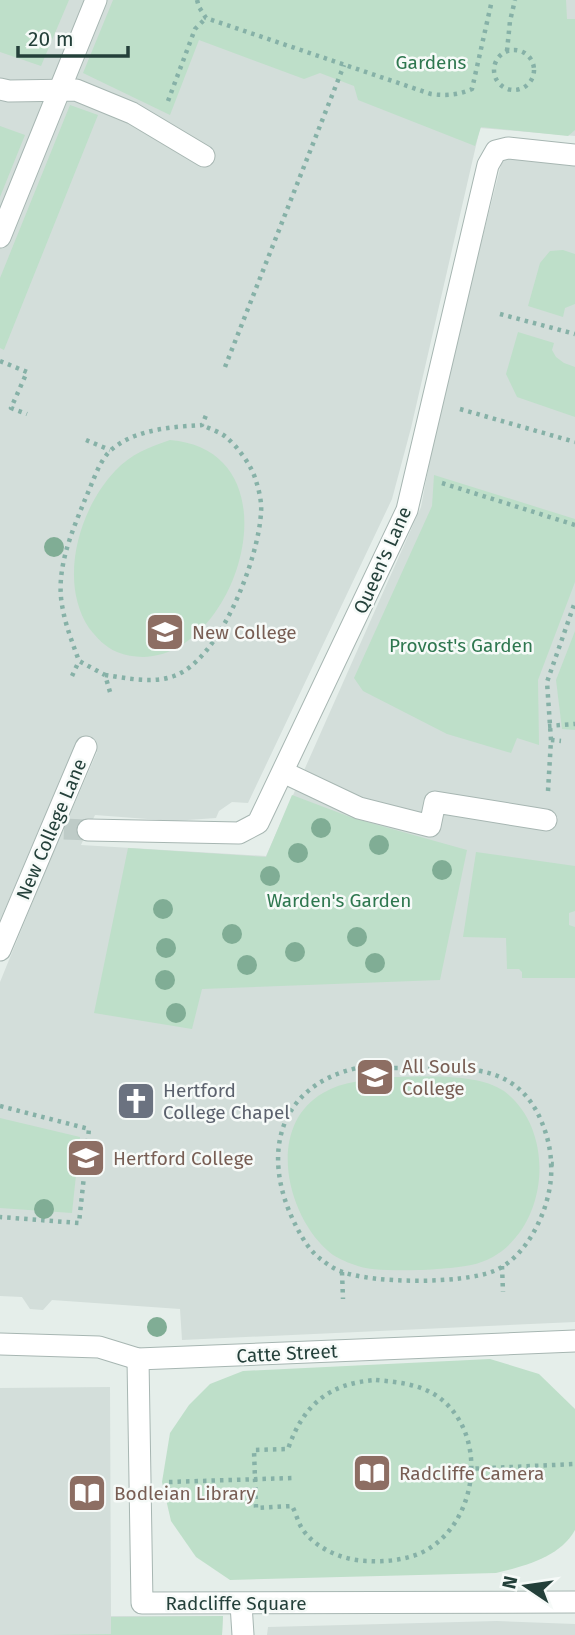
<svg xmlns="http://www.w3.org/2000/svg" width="575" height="1635" font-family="'Fira Sans',sans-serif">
<rect width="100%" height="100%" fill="#e5eeea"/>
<g fill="#d3deda">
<path d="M0 0H575V136L480 128 411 428 392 499 248 803 232 802 219 811 216 818 174 821 95 815 81 845 266 856 421 507 442 396 503 157 575 163V1322L182 1340 180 1309 52 1300 43 1310 30 1309 22 1297 0 1296V982L47 867 97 752 76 743 0 921Z"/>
<path d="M110 1387 111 1616H223L222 1635H0V1388Z"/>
<path d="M497 1621 575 1624V1635H267L268 1627Z"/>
</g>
<g fill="#bedfc9">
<path d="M0 0H69L41 66 0 52Z"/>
<path d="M113 0H566L567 19H575V130L568 136 481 127 475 146 358 100 354 86 320 73 304 79 199 40 170 115 83 73Z"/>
<path d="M70 105 98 115 4 350 0 348V278Z"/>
<path d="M0 126 25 135 0 197Z"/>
<path d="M563 250 575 254V304L565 308 563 317 528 306 540 263 550 251Z"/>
<path d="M518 332 554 343 552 350 556 357 564 363 575 367V417L517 397 506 374Z"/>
<path d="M170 440C312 452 226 694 117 652 105 647 97 638 89 628 58 581 79 509 115 471 131 454 149 447 170 440Z"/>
<path d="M434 475 575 519V582L538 680 539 745 517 738 511 753 447 734 363 691 354 678 432 506Z"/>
<path d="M575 631V730L562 729 556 680Z"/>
<path d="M292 795 353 818 467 850 440 980 202 989 192 1029 94 1013 128 848 266 857Z"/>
<path d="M476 852 575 866V911L569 913V925L575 927V978H522V972L519 969H507L506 938 463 937Z"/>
<path d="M389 1077C421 1077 477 1072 504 1091 563 1135 546 1249 471 1265 448 1270 375 1274 355 1265 346 1262 334 1257 327 1250 286 1213 266 1126 323 1093 343 1081 367 1080 389 1077Z"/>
<path d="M0 1118 80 1137 72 1213 0 1208Z"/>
<path d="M490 1359 539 1374 575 1409V1530C560 1557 525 1566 496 1573L230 1580 196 1557 171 1521 162 1482 170 1433 189 1405 210 1384 243 1371Z"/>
<path d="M223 1616 222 1635H52L111 1634V1617Z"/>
</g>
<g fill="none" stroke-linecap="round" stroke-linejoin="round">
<path stroke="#becbc7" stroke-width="21" stroke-dasharray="21 10" stroke-linecap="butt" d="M64 829 88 830"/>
<g stroke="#a7b6b2" stroke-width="23">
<g id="minor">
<path d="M0 89 9 91 76 90 132 113 204 156"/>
<path d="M0 237 96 0"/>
<path d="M283 772 359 808 430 826 435 802 546 820"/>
<path d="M88 830 239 833 258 823 407 510 488 165 496 151 508 148 575 155"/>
<path d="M0 950 86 747"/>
<path d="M0 1344 99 1347 138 1359 575 1341"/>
<path d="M138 1359 142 1603 575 1602"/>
<path d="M241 1604 243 1635"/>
</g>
</g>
<g stroke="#86b1a7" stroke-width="4.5" stroke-dasharray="3.5 5" stroke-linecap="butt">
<path d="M197 0 199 7 206 18 431 94C446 96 458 95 472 89L492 0"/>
<circle cx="514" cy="70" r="20"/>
<path d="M507 51 510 21 515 0"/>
<path d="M168 101 195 29 206 18"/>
<path d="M500 314 575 334"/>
<path d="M0 361 27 372 11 408 27 414"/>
<path d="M225 367 344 65"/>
<path d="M460 409 575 442"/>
<path d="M86 440 110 450"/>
<path d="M442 483 575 525"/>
<path d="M105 675C126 678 152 684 174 676 220 660 259 558 261 512 262 503 259 490 256 481 252 466 238 447 226 437 220 432 210 429 202 425"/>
<path d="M72 676 79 661"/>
<path d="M110 692 105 675 79 661C73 644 66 627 63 610 54 571 72 532 86 497 93 482 99 461 111 450 135 429 172 427 202 425L207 413"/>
<path d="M548 726 575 724"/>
<path d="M551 740 561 741"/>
<path d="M548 791 551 740 547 682 575 602"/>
<path d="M0 1106 89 1129 79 1223 0 1217"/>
<path d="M551 1164C554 1201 530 1256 494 1271 462 1284 372 1284 340 1271 334 1269 327 1264 322 1260 309 1251 301 1236 294 1222 261 1154 278 1086 357 1068 379 1068 401 1068 423 1068 469 1068 512 1066 537 1112 545 1127 551 1147 551 1164H557"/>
<path d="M502 1266 503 1292"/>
<path d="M342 1272 343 1299"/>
<path d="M376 1380C397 1382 419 1384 437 1396 491 1434 478 1526 421 1553 404 1560 386 1562 368 1561 346 1561 317 1550 303 1530 298 1523 296 1513 292 1506L256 1508 254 1450 288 1449C303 1405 329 1383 376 1380Z"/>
<path d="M467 1469 575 1464"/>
<path d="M169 1482 292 1478"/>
</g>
<use href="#minor" stroke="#fff" stroke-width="21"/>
</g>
<g fill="#80ad95">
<circle cx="54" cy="547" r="10"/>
<circle cx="321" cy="828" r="10"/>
<circle cx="379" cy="845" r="10"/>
<circle cx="298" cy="853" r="10"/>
<circle cx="442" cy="870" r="10"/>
<circle cx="270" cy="876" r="10"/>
<circle cx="163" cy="909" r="10"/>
<circle cx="232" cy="934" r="10"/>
<circle cx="357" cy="937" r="10"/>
<circle cx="166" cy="948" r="10"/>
<circle cx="295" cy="952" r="10"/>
<circle cx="375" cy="963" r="10"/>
<circle cx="247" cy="965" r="10"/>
<circle cx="165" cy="980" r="10"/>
<circle cx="176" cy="1013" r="10"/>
<circle cx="44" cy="1209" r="10"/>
<circle cx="157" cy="1327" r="10"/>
</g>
<defs>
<g id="university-square" transform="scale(2.0125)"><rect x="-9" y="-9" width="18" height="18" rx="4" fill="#8d6e63" stroke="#f6faf8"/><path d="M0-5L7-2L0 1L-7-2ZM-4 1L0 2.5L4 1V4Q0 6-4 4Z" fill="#fff"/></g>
<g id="church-square" transform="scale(2.0125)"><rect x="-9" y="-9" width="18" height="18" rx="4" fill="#6b7280" stroke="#f6faf8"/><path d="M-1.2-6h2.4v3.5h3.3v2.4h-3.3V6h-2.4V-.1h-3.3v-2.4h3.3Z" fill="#fff"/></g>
<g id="library-square" transform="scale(2.0125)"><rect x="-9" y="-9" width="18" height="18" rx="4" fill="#8d6e63" stroke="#f6faf8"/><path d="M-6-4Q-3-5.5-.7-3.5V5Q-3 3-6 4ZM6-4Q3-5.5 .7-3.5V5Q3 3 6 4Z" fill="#fff"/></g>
</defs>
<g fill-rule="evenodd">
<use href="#university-square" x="165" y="632"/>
<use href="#university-square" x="375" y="1077"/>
<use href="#church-square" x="136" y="1101"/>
<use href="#university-square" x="86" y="1158"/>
<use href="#library-square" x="372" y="1473"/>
<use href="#library-square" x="87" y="1493"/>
</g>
<g text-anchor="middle" stroke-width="5" stroke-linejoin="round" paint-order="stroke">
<g font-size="19" fill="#2e774f" stroke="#f6faf8">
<text x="431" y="69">Gardens</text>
<text x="461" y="652">Provost's Garden</text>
<text x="339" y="907">Warden's Garden</text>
</g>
<g font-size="19" fill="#24403a" stroke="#f6faf8">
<text transform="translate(382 560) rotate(-66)" y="7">Queen's Lane</text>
<text transform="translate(51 829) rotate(-67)" y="7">New College Lane</text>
<text transform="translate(287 1353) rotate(-3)" y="7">Catte Street</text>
<text x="236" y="1610">Radcliffe Square</text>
</g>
<g font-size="19" fill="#785e54" stroke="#f6faf8" text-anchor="start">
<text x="192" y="639">New College</text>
<text x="402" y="1073">All Souls<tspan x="402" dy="22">College</tspan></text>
<text x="113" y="1165">Hertford College</text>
<text x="399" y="1480">Radcliffe Camera</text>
<text x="114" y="1500">Bodleian Library</text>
</g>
<g font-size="19" fill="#5b616d" stroke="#f6faf8" text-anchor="start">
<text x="163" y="1097">Hertford<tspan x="163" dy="22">College Chapel</tspan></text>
</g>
</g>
<g transform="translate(526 1586) rotate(283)" stroke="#f6faf8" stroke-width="5" paint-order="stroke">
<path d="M0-5L12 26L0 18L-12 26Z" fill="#24403a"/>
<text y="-10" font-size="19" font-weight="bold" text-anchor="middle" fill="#24403a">N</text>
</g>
<path d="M18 46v10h110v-10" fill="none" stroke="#24403a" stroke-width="3.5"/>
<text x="28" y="46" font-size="21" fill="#24403a" stroke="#f6faf8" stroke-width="5" paint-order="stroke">20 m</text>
</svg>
